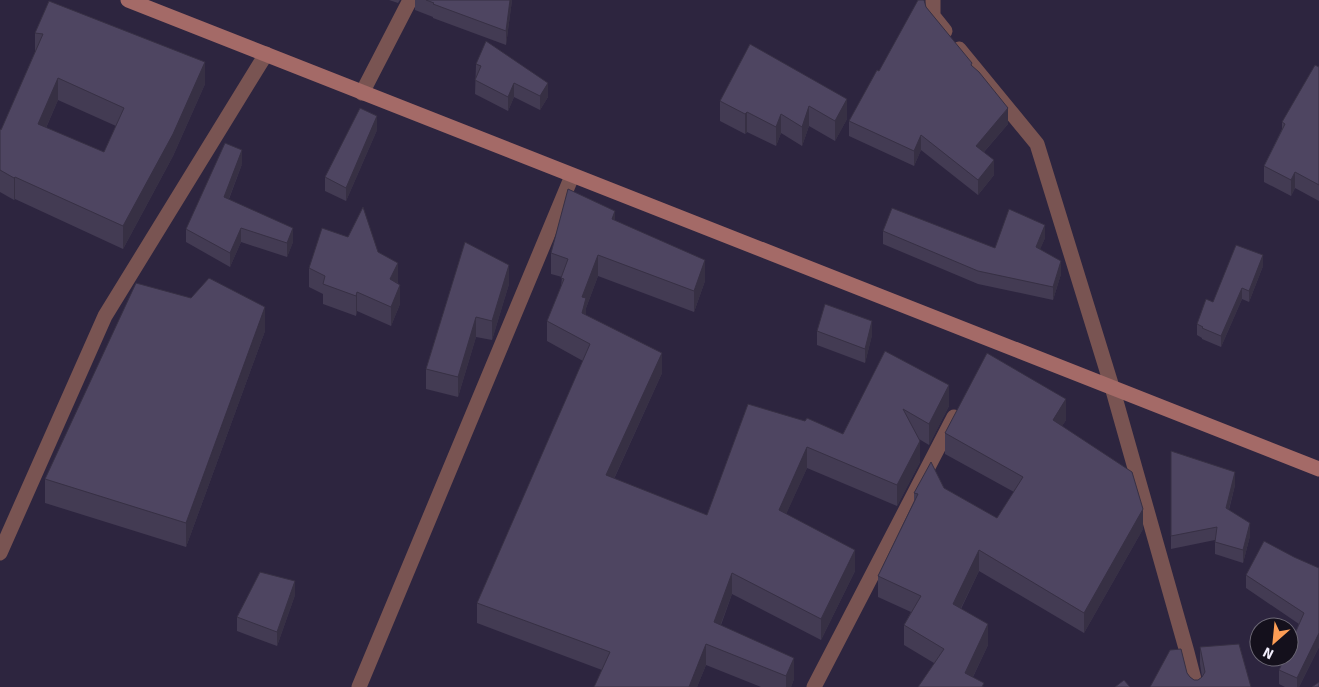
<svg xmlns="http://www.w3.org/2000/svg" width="1319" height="687" font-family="Signika,sans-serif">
<rect width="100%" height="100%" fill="#2d253f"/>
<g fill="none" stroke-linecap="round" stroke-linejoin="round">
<g stroke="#795452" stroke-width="15">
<path d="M933 0V16L945 31"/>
<path d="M959 49 1037 144 1112 387 1187 652 1196 687"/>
<path d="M362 93 410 0"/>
<path d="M0 553 105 316 266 54"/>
<path d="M359 687 572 176"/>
<path d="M814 687 954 417"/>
</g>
<path stroke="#a46a67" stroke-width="15" d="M128 0 1319 469"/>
</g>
<g fill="#433b53" fill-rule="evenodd">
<path d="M389 0H400L398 3Z"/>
<path d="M415 0H512L506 45 433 18V17L415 10Z"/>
<path d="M49 1 205 84 173 156 123 249 15 199 14 200 0 192V129L1 130 35 52V33ZM58 100 116 126 104 152 46 128Z"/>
<path d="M926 7 972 66 1008 124 984 152 994 175 978 195 921 150 914 166 849 136V121L879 71Z"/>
<path d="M750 44 847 119 835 141 809 126 802 146 781 133 776 146 747 132 745 134 720 121V101Z"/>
<path d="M476 64 548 97 540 110 514 97 508 111 475 94Z"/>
<path d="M1319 67V201L1295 188 1291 196 1264 182V166L1282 129V122Z"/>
<path d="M377 130 346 201 325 191V177Z"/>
<path d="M242 164 229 199 293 242 287 257 241 242 230 267 186 242V229Z"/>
<path d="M615 221 705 281 694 312 598 276 586 308V315L662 373 614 479 707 515 748 404 843 434 885 351 949 406 929 445 919 439 920 462 897 506 807 468 786 514 855 571 821 640 732 594 721 625 794 679 791 687H761L706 665 697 687H594L602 670 477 623V603L583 361 547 341V321L561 287 562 277 551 274V253Z"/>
<path d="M883 231 995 248 1045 238 1040 249 1061 274 1053 300 978 284 883 244Z"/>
<path d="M465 242 509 284 492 340 476 337 458 397 426 389V369Z"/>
<path d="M378 252 398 282 400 304 391 326 357 311 356 316 323 304V294L309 287V268Z"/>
<path d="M1263 266 1249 302 1242 299 1221 347 1202 339V338L1197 335V324L1213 302Z"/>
<path d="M191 298 265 331 186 547 45 503V479Z"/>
<path d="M817 331 872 335 865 363 817 345Z"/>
<path d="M1066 420 1062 426 1143 529 1084 633 979 571 961 609 988 645 973 677 984 687 934 663 904 645V625L911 612 878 597V576L914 501V493L944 488 997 518 1014 492 945 454V433Z"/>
<path d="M1171 451 1235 485 1229 510 1250 536 1243 563 1215 554V540L1171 549Z"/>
<path d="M1294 557 1319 647 1299 687H1285L1279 684V670L1299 624 1246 588V575Z"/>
<path d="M295 595 277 646 237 631V617Z"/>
<path d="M1200 647 1251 687H1150L1187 673 1190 677 1194 680H1198L1202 677 1200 664Z"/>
</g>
<g fill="#373044">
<path d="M510 0H512L506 45V31Z"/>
<path d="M205 62V84L173 156 123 249V226Z"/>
<path d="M58 78V100L38 146V124Z"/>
<path d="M514 83V97L508 111V97Z"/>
<path d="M548 83V97L540 110V96Z"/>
<path d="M847 99V119L835 141V121Z"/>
<path d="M809 106V126L802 146V127Z"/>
<path d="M1008 108V124L976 161V146Z"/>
<path d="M747 112V132L745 134V114Z"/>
<path d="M781 114V133L776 146V127Z"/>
<path d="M377 116V130L346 201V188Z"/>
<path d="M921 135V150L914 166V151Z"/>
<path d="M242 150V164L224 211V197Z"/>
<path d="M994 160V175L978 195V180Z"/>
<path d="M1295 172V188L1291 196V180Z"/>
<path d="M15 177V199L14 200V178Z"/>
<path d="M615 211V231L612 219Z"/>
<path d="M1045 225V238L1036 259V247Z"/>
<path d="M241 228V242L230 267V253Z"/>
<path d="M293 228V242L287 257V243Z"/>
<path d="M598 255V276L586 308V319L582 334V297Z"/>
<path d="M1263 255V266L1249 302V291Z"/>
<path d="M705 260V281L694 312V291Z"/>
<path d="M1061 261V274L1053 300V287Z"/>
<path d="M398 263V282L390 299V279Z"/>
<path d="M509 265V284L492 340V321Z"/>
<path d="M400 285V304L391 326V307Z"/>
<path d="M1242 288V299L1221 347V336Z"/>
<path d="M357 292V311L356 316V296Z"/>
<path d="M265 307V331L186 547V523Z"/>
<path d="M476 317V337L458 397V377Z"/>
<path d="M872 321V335L865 363V349Z"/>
<path d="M662 353V373L606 496V475Z"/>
<path d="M949 385V406L929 445V424Z"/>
<path d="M1066 399V420L1053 440V420Z"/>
<path d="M920 441V462L897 506V485Z"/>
<path d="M807 447V468L779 530V510Z"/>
<path d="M1235 472V485L1226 520V508Z"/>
<path d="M1143 509V529L1084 633V613Z"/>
<path d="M1250 523V536L1243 563V550Z"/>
<path d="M855 550V571L821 640V619Z"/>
<path d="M979 550V571L953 624V604Z"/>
<path d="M732 573V594L714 642V622Z"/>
<path d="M295 581V595L277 646V632Z"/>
<path d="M988 624V645L968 687 965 673Z"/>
<path d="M1319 633V647L1299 687H1297V678Z"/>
<path d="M706 644V665L697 687H689Z"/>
<path d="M794 658V679L791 687H786V676Z"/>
</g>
<g fill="#4e4561" stroke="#373044" fill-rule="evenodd">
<path d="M426 0H510L506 31 433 4 434 3Z"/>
<path d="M918 0H924L926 7 972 63 971 65 979 72 1008 108 976 146 994 160 978 180 921 135 914 151 849 121 877 70 879 71Z"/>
<path d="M49 1 205 62 173 134 123 226 15 177 14 178 0 170V129L1 130 43 34 35 33ZM58 78 124 108 104 152 38 124Z"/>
<path d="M486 41 548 83 540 96 514 83 508 97 475 80 481 66 476 64Z"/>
<path d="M750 44 847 99 835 121 809 106 802 127 781 114 776 127 747 112 745 114 720 101Z"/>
<path d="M1315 65 1319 67V185L1295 172 1291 180 1264 166 1285 124 1282 122Z"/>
<path d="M360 108 377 116 346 188 325 177Z"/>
<path d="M225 143 242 150 224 197 293 228 287 243 241 228 230 253 186 229Z"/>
<path d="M568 189 615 211 612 219 705 260 694 291 598 255 582 297 586 298 582 313 662 353 606 475 707 515 748 404 805 421 807 418 843 434 885 351 949 385 929 424 903 409 920 441 897 485 807 447 779 510 855 550 821 619 732 573 714 622 794 658 786 676 706 644 689 687H594L610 652 477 603 590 344 547 321 564 279 561 278 568 259 551 253Z"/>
<path d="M363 207 378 252 398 263 390 279 400 285 391 307 357 292 356 296 323 284 325 276 309 268 322 228 348 237Z"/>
<path d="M892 208 995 248 1009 209 1045 225 1036 247 1061 261 1053 287 978 271 883 231Z"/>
<path d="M465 242 509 265 492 321 476 317 458 377 426 369Z"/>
<path d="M1236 245 1263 255 1249 291 1242 288 1221 336 1202 328 1203 327 1197 324 1206 299 1213 302Z"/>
<path d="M209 278 265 307 186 523 45 479 136 283 191 298Z"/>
<path d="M825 304 872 321 865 349 817 331Z"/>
<path d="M987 353 1066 399 1053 420 1132 472 1143 509 1084 613 979 550 953 604 988 624 965 673 984 683 982 687H918L944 649 904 625 921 596 878 576 918 494 914 493 931 462 944 488 997 518 1023 477 945 433Z"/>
<path d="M1171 451 1235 472 1226 508 1250 523 1243 550 1215 542 1217 527 1171 536Z"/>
<path d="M1264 541 1294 557 1319 568V633L1297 678 1279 670 1285 657H1289V647L1304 613 1246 575Z"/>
<path d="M260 572 295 581 277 632 237 617Z"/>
<path d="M1239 644 1251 687H1150L1170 650 1181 649 1187 673 1190 677 1194 680H1198L1202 677 1205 672 1200 647Z"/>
<path d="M1124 680 1130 687H1115Z"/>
<path d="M1319 682V687H1312Z"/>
</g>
<g transform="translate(1274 642) rotate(207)"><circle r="24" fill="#14101c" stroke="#6d6976"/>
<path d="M0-4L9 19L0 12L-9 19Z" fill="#fd9d55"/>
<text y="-8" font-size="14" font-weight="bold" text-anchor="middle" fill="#f3effd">N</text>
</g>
</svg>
